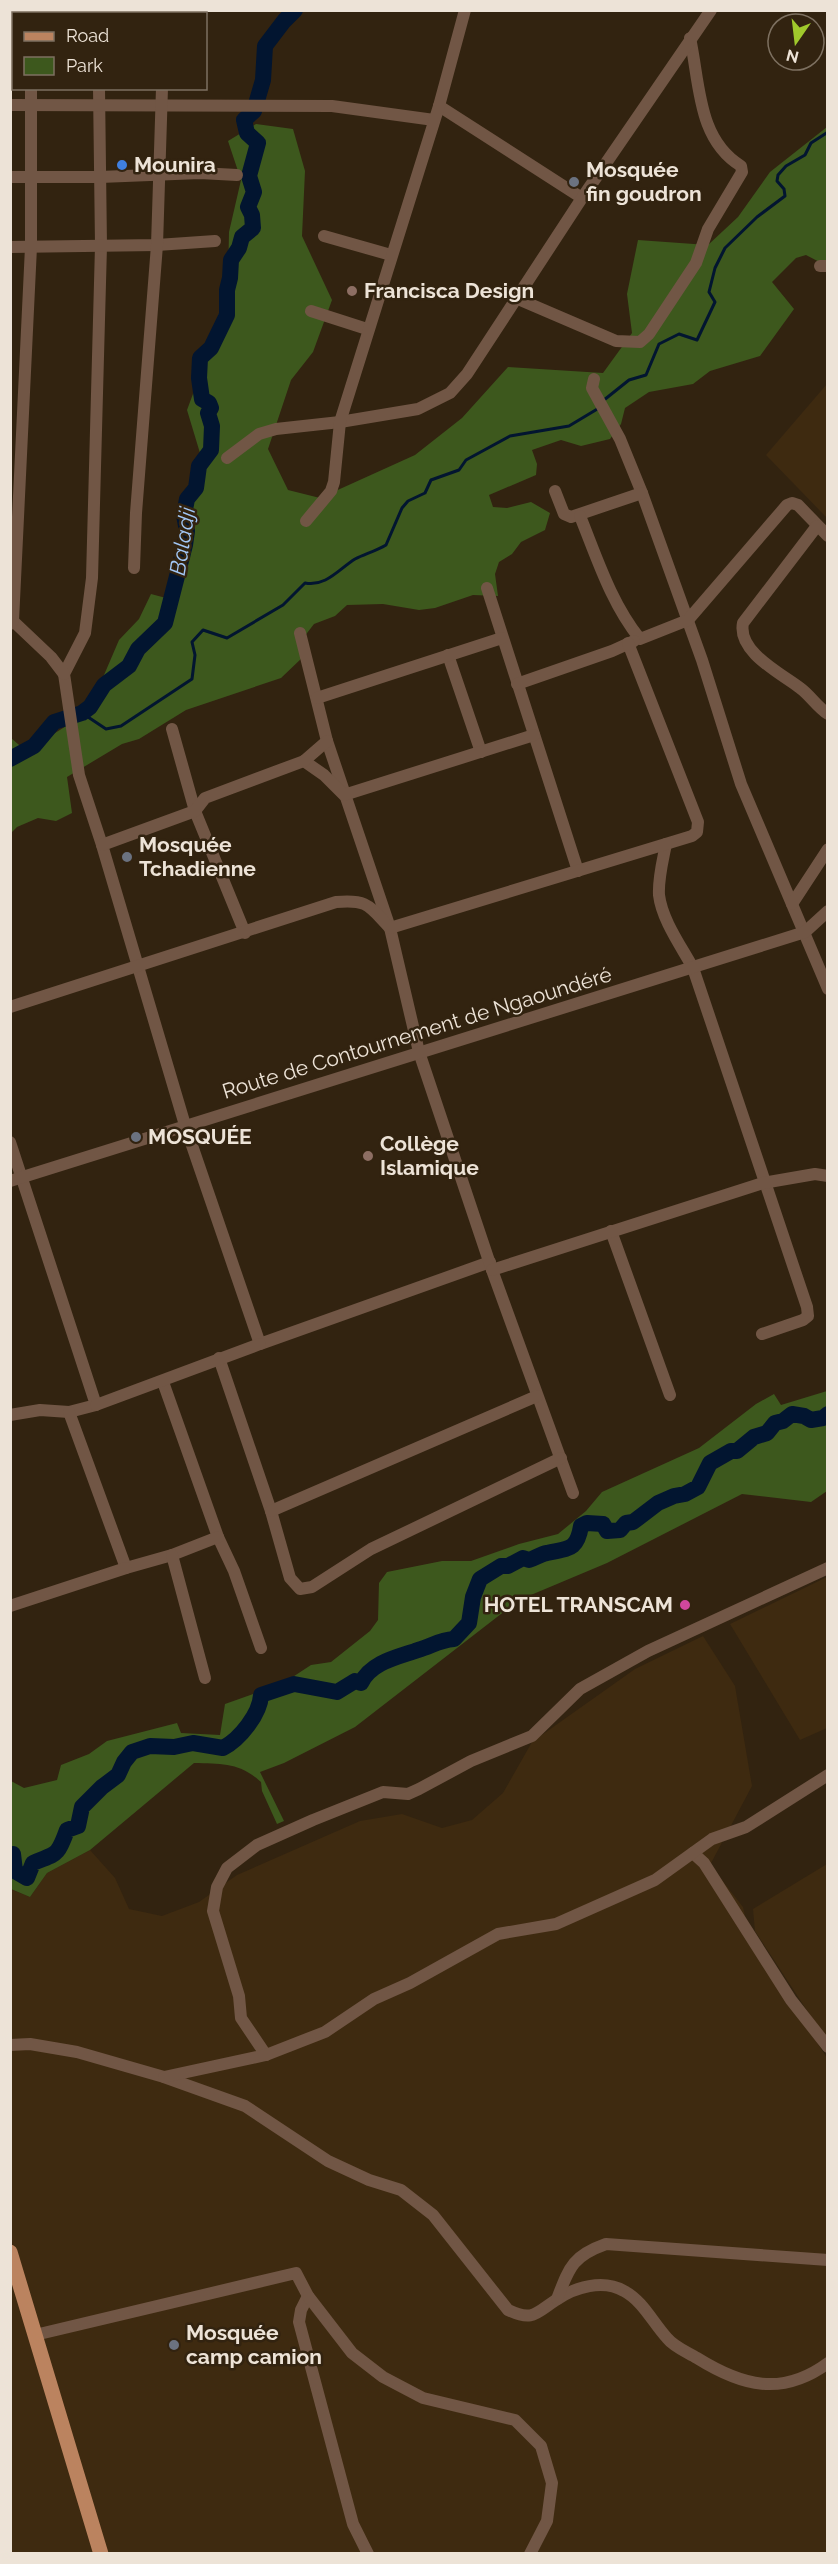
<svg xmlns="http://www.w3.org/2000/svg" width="838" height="2564" font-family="Raleway,sans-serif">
<rect width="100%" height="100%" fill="#322310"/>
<g fill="#3e2a10">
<path d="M827 384V518L766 455Z"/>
<path d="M827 1577V1728L800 1740 730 1624Z"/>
<path d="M703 1636 735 1686 752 1786 710 1865 743 1907 751 1941 827 2058V2553H11L10 1889 30 1897 47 1873 90 1850 115 1878 129 1909 162 1916 199 1902 237 1875 360 1821 402 1814 442 1828 472 1820 503 1793 532 1742 635 1669Z"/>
<path d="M827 1864V2041L755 1931 753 1909Z"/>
</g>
<g fill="#3d581d">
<path d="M256 124 293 129 305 171 302 236 332 300 313 352 291 380 268 449 288 490 320 498 415 455 462 418 508 367 603 373 632 333 627 294 638 240 708 245 738 217 770 172 827 127V266L806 255 796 258 772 282 794 309 760 356 710 371 693 384 649 392 625 408 621 424 610 439 581 446 561 440 532 450 537 464 536 475 489 495 493 507 507 508 531 502 550 513 545 530 521 542 512 554 499 562 495 574 498 596 473 595 435 608 419 610 383 604 347 605 335 616 314 624 304 637 303 657 281 678 186 710 139 739 122 744 67 777 72 813 56 821 38 818 17 827 11 833V738L26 751 84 715 98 689 119 640 139 619 151 594 166 598 176 578 182 495 203 463 187 410 206 359 228 282 229 232 241 180 228 141Z"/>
<path d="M827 1391V1491L811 1502 742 1494 607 1563 519 1600 355 1727 284 1763 260 1772 284 1821 277 1824 262 1791 261 1782C239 1762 222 1764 194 1763L90 1850 47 1873 30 1897 11 1889V1781L24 1788 57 1780 61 1765 89 1754 107 1741 177 1723 181 1733 220 1735 225 1704 282 1684 311 1665 331 1662 370 1631 378 1620 379 1583 387 1572 442 1561H471L519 1544 558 1534 586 1511 602 1492 699 1448 756 1404 774 1394 781 1405Z"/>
</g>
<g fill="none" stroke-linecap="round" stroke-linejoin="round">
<g stroke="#021530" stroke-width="3">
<path d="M604 400 629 380 646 375 659 344 679 334 697 340 715 302 709 292 715 268 725 248 757 217 785 196 784 189 777 181 778 175 786 166 805 155 811 143 828 132"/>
<path d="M82 713 106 729 121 726 192 679 195 655 192 642 203 630 227 638 283 605 305 583C326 587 339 569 355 559 365 554 376 551 386 545L402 508 408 501 425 493 431 480 459 470 466 460 510 436 569 426 599 408"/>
</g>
<g stroke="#021530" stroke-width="16">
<path d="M10 759 34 746 54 722 82 713 90 707 104 685 129 666 138 649 165 623 185 545 187 531 184 515 187 499 196 488 199 466 211 450 212 426 208 413 211 408 209 403 202 399 199 378 200 358 211 348 227 315V290L230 278 231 260 239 248 242 237 253 228 252 215 248 207 254 192 249 176 258 143 247 133 244 120 254 111 263 80 265 46 284 21 295 10"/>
<path d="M10 1855 13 1854 15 1871 27 1878 33 1863C56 1853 57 1858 67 1830L78 1826 82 1807 102 1787 118 1775 124 1762 132 1752 150 1746 174 1747 193 1743 223 1748C240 1739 260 1714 261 1695L294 1684 337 1692 355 1681 361 1683C371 1662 398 1657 418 1650 432 1646 439 1640 454 1639L469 1623 473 1597 480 1579 501 1566H508L523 1558 529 1560C535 1558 541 1554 547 1553 568 1548 577 1551 581 1526L587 1523 603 1524 607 1531 620 1530 626 1523 633 1522 658 1503 674 1496 685 1494 698 1487 710 1463 731 1451H737L754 1437 767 1433 775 1423 783 1421 792 1414 804 1416 811 1420 823 1418 828 1414"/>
</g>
<g stroke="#715645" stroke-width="12">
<path d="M29 10V14"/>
<path d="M97 10V14"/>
<path d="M165 14V10"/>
<path d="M10 37H14"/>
<path d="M99 88 101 246 92 578 85 633 64 674 79 775 102 845 185 1125 260 1344 490 1262"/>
<path d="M10 105 332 106 434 120"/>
<path d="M439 106 582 198"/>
<path d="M10 177H100L200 173 237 175"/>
<path d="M324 236 391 255"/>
<path d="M10 247 157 245 215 241"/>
<path d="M820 266H828"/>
<path d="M518 299 616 341 640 342 649 334 696 263 708 229 742 172 741 166C697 139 700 83 690 38"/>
<path d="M311 311 367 329"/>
<path d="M594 379 592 388 620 439 642 493 702 660 741 784 828 989"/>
<path d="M227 458 259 434 276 429 340 422 418 409 450 393 467 374 582 198 711 10"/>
<path d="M555 491 564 514 571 517 642 493"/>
<path d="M580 516C597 558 611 603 640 639L688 620 787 505 792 503 798 505 828 536"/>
<path d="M306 521 331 491 334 482 340 422 439 106 465 10"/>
<path d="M817 526 743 623C737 652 782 674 800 688 810 695 817 707 828 714"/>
<path d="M134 568 136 513 157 245 162 88"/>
<path d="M487 588 578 871"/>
<path d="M13 621 51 657 64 674"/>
<path d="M10 624 13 621 31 247V88"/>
<path d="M300 633 327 741 390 928 419 1052 492 1270 573 1493"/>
<path d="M448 655 481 752"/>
<path d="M517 684 612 651 634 641"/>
<path d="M317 698 502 638"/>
<path d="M172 729 195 811 245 933"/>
<path d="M304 761 324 775 344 795 534 735"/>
<path d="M666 844C663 860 658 878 659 895 662 920 681 946 693 968L807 1307 808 1316 803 1320 762 1334"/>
<path d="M102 845 195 811 205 798 304 761 327 741"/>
<path d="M792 904 828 849"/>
<path d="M10 1007 336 902C368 899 369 906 390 928L692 836 697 832 698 822 628 643"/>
<path d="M10 1142 96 1405 69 1412 40 1410 10 1415"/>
<path d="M10 1181 805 932 828 911"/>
<path d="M611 1231 670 1395"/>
<path d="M492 1270 763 1183 815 1174 828 1176"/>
<path d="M219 1358 271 1511 290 1578 300 1589 312 1587 371 1549 561 1458"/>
<path d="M163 1382 218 1537 234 1571 261 1648"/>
<path d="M96 1405 260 1344"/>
<path d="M69 1412 126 1568 172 1555 218 1537"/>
<path d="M271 1511 537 1396"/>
<path d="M172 1555 205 1678"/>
<path d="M10 1606 126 1568"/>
<path d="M693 1853 704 1863 791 2000 828 2047"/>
<path d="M10 2045 30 2044 77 2052 164 2077 245 2106 328 2161 369 2180 401 2190 433 2215 508 2310C533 2322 536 2313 556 2300 575 2287 603 2279 624 2291 643 2301 653 2323 667 2338 674 2347 687 2352 697 2358 742 2386 782 2397 828 2363"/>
<path d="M266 2055 241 2018 239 1996 213 1911 217 1887 227 1868 257 1845 313 1820 383 1792 408 1794 419 1789 471 1761 532 1736 580 1689 648 1651 828 1568"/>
<path d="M164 2077 266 2055 325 2032 374 1999 410 1983 498 1934 556 1924 655 1880 712 1839 746 1827 828 1775"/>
<path d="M308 2296 301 2310 299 2322 353 2524 368 2554"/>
<path d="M557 2299C569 2268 572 2256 606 2244L828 2260"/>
<path d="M35 2335 296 2273 308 2296 352 2353 383 2377 423 2398 515 2420 541 2446 552 2483 547 2521 530 2554"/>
</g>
<path stroke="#bb835f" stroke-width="15" d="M10 2252 101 2554"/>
</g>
<circle fill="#3f7fe0" stroke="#322310" stroke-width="2" cx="122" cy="165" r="6"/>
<g fill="#6b7280" stroke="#322310" stroke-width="2">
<circle cx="574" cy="182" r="6"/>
<circle cx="127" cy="857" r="6"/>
<circle cx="136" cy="1137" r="6"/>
<circle cx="174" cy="2345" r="6"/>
</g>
<g fill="#8d6e63" stroke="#322310" stroke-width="2">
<circle cx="352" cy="291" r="6"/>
<circle cx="368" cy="1156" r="6"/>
</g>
<circle fill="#d1479c" stroke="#322310" stroke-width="2" cx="685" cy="1605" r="6"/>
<g text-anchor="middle" stroke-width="5" stroke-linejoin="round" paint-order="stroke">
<g font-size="21" font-weight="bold" fill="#ede3d7" stroke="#322310" text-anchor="start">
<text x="134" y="172">Mounira</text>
<text x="586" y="177">Mosquée<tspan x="586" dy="24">fin goudron</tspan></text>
<text x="364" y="298">Francisca Design</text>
<text x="139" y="852">Mosquée<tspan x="139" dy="24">Tchadienne</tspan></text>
<text x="148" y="1144">MOSQUÉE</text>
<text x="380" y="1151">Collège<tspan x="380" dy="24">Islamique</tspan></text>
<text x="673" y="1612" text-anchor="end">HOTEL TRANSCAM</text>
<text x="186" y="2340">Mosquée<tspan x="186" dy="24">camp camion</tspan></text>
</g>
<g font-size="21" fill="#ede3d7" stroke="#322310">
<text transform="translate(417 1033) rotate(-17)" y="7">Route de Contournement de Ngaoundéré</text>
</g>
<g font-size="22" font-style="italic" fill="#a2c7f6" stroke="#322310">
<text transform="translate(182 541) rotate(-81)" y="8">Baladji</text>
</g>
</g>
<rect width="838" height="2564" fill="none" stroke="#ede3d7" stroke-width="24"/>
<rect x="12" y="12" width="195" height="78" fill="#322310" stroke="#7d7060" stroke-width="1.5"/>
<rect x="24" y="32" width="30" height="9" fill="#bb835f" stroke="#7d7060" stroke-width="1.5"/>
<text x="66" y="42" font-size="18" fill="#ede3d7">Road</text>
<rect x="24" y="57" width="30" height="18" fill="#3d581d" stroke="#7d7060" stroke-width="1.5"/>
<text x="66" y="72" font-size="18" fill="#ede3d7">Park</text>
<g transform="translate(796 42) rotate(194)"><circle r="28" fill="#322310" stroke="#7d7060" stroke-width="1.5"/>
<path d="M0-4.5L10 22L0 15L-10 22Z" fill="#a0c92c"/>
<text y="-9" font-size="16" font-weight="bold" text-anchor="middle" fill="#ede3d7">N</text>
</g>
</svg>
